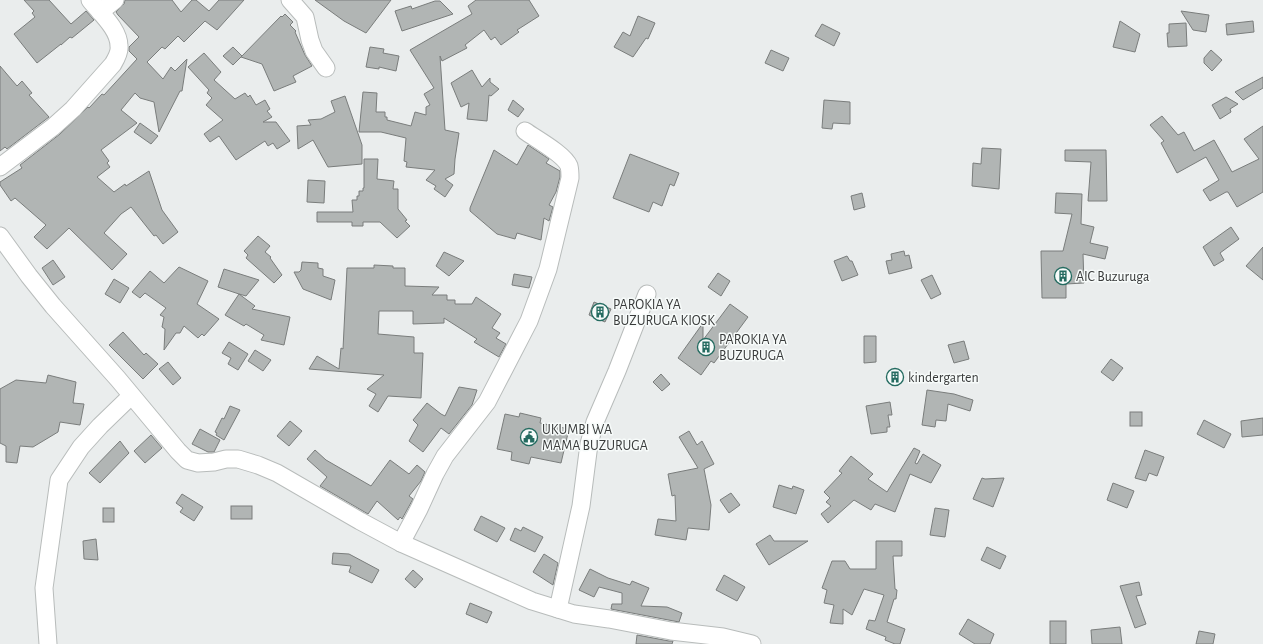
<svg xmlns="http://www.w3.org/2000/svg" width="1263" height="644" font-family="'Alegreya Sans',sans-serif">
<rect width="100%" height="100%" fill="#eaeded"/>
<g fill="#b1b5b4" stroke="#7a7d7c">
<path d="M24 0H49L71 24 86 11 94 20 72 38 70 37 61 45V44L37 63 14 34 35 17 32 13 34 11Z"/>
<path d="M125 0H172L181 12 192 0H196L209 11 219 0H244L217 30 205 21 184 42 178 36 165 49 162 47 147 62 163 79 171 67 175 71 187 59 182 91H180L159 132 154 102 140 98 135 93 121 110 137 123 101 150 109 161 107 163 110 167 97 177 114 192 125 184 126 186 149 171 162 210 178 232 163 244 156 235 154 236 131 207 121 214 104 233 127 254 112 270 69 228 47 249 34 237 46 225 15 198 11 201 0 185V182L22 168 20 165 60 134 88 107 89 108 102 94 104 95 137 59 129 51V47L139 37 118 15 116 12 124 4Z"/>
<path d="M315 0H391L366 33 344 21Z"/>
<path d="M476 0H529L539 16 517 30 519 32 501 45 495 37 491 40 484 30 465 45 467 48 442 61 440 56 445 130 459 133 455 159 454 174 445 179 453 185 445 197 434 189 436 186 426 180 435 170 406 167 407 162 404 161 406 138 381 132H359L363 92 377 93 376 112H385V117H387V120L411 126 415 112 426 115V107L430 105 424 94 434 88 410 50 472 14 468 6Z"/>
<path d="M435 1H440L453 14 402 31 395 11 411 6 412 9Z"/>
<path d="M1181 11 1209 15 1206 32 1193 30Z"/>
<path d="M285 14 293 22 290 25 296 31 295 32 305 55 312 66 293 76 296 82 274 91 262 64 241 57 281 16 282 17Z"/>
<path d="M638 16 655 23 648 39 646 38 633 57 614 47 623 32 630 36Z"/>
<path d="M1120 21 1140 34 1135 52 1113 47Z"/>
<path d="M1253 21 1254 32 1227 35 1226 24Z"/>
<path d="M1186 23 1187 46 1168 47 1167 33H1169V24Z"/>
<path d="M822 24 840 33 834 46 815 36Z"/>
<path d="M233 47 242 56 233 65 223 56Z"/>
<path d="M370 47 384 49 383 53 399 56 396 71 379 67V69L366 67Z"/>
<path d="M771 50 789 58 783 71 765 63Z"/>
<path d="M1211 50 1222 60 1212 71 1204 63V58Z"/>
<path d="M204 53 221 72 214 80 235 99 245 93 248 97 250 95 256 105 265 100 270 109 267 111 272 117 263 122H276L290 141 277 149 273 143 268 146 265 141 236 160 219 136 210 142 204 134 223 120 206 105 212 98 207 93 209 90 188 67Z"/>
<path d="M0 66 17 86 22 81 32 93 29 95 49 117 7 149 5 147 0 151Z"/>
<path d="M472 70 482 87 490 78V82L499 89 491 96 489 95 487 121 467 119 469 103 461 107 451 83Z"/>
<path d="M1263 77V88L1243 100 1235 92Z"/>
<path d="M345 96 362 145V164L328 167 313 140 298 149 297 126 311 125 308 120 321 119 335 112 331 101Z"/>
<path d="M1226 97 1238 104 1230 109 1231 112 1220 119 1212 105Z"/>
<path d="M513 100 524 109 518 117 508 110Z"/>
<path d="M824 100 850 102V124L833 123 832 129 822 128Z"/>
<path d="M1162 116 1178 135 1184 132 1194 151 1214 140 1232 172 1259 159 1244 139 1263 126V192L1237 207 1228 192H1226L1210 201 1203 190 1219 180 1206 157 1177 173 1161 143 1164 141 1150 125Z"/>
<path d="M140 123 158 136 151 144 134 132Z"/>
<path d="M528 145 549 159 546 163 560 171V177L556 192 549 205 553 207 549 221 544 218 541 240 517 233 515 239 497 234 470 211V208L494 150 517 165Z"/>
<path d="M982 148 1001 149 999 189 972 186 973 163 981 164Z"/>
<path d="M1065 150H1106L1107 201H1088L1091 162 1065 161Z"/>
<path d="M630 154 679 173 674 186 670 184 662 206 653 202 649 212 613 198Z"/>
<path d="M364 159H378L377 179 394 181 393 189H398V209L407 220 405 221 410 226 397 238 380 222H363V226H352V222H317V212H353L352 200H357V196H359V191H363V188H364Z"/>
<path d="M308 180 325 181 324 203 307 202Z"/>
<path d="M862 193 865 207 854 210 851 196Z"/>
<path d="M1056 193 1082 194 1081 224 1094 227 1090 243 1108 247 1105 259 1083 254 1084 283 1066 284V298H1042L1041 251H1063L1072 214 1055 213Z"/>
<path d="M1231 227 1239 239 1220 253 1224 260 1214 266 1203 247Z"/>
<path d="M258 236 270 246 265 252 271 257 270 258 282 275 274 283 246 258 248 255 244 251Z"/>
<path d="M1263 247V280L1246 266Z"/>
<path d="M904 251 905 256 909 255 912 268 889 274 886 261 892 260 891 254Z"/>
<path d="M444 252 464 261 449 276 436 266Z"/>
<path d="M847 256 850 261H852L858 275 842 281 834 261Z"/>
<path d="M53 260 65 277 53 285 42 268Z"/>
<path d="M302 262 318 263V268L323 269V276L335 280 331 300 303 289 294 272H299L301 270Z"/>
<path d="M374 265 393 266V268H405V286L439 287 432 295H447V300H455V304H472L476 297 501 314 492 328 500 333 496 338 506 344 499 357 474 342 477 339 444 318V323L413 324V311H379L378 334 414 337V353H423L421 398 388 396 378 412 369 406 376 394 367 389 384 375 309 369 317 356 339 369 341 348 343 349 347 268H374Z"/>
<path d="M179 267 208 281 197 304 219 319 204 336 202 334 198 338 184 326 180 333H176L164 350 165 329 162 327 164 317 160 315 166 308 145 293 140 298 132 292 150 271 164 283Z"/>
<path d="M224 269 259 280 246 296 239 294 255 306 252 309 290 317 284 345 261 340 264 335 246 324 244 326 225 315 239 294 218 287Z"/>
<path d="M718 273 730 281 721 296 708 287Z"/>
<path d="M514 274 532 277 529 288 512 285Z"/>
<path d="M932 275 941 294 931 299 921 280Z"/>
<path d="M114 279 129 288 120 303 105 294Z"/>
<path d="M594 302 611 309 605 322 589 315Z"/>
<path d="M730 304 748 317 714 363 711 361 701 375 678 358 703 323V340Z"/>
<path d="M123 332 144 355 146 353 158 364 143 379 109 345Z"/>
<path d="M864 336H876V362L864 363Z"/>
<path d="M964 341 969 359 954 363 948 345Z"/>
<path d="M229 342 248 354 238 370 228 364 231 358 222 353Z"/>
<path d="M255 350 271 360 263 371 248 361Z"/>
<path d="M1111 359 1123 368 1113 381 1101 372Z"/>
<path d="M168 362 181 378 173 385 159 369Z"/>
<path d="M661 374 670 384 662 391 653 382Z"/>
<path d="M48 375 76 382 73 403 84 404 80 425 60 422 58 432 33 447 20 446 17 463 6 462V446L0 443V389L16 380 46 383Z"/>
<path d="M459 387 477 390 472 405 449 434 441 428 423 452 409 441 418 425 413 420 427 403 441 414 445 416Z"/>
<path d="M927 390 954 394 973 400 970 411 948 404 946 421 936 420 935 427 922 425Z"/>
<path d="M890 402 892 415H888L890 427H887V432L871 434 866 406Z"/>
<path d="M230 406 240 410 224 440 216 435 217 433 215 432 222 418 224 419Z"/>
<rect x="1130" y="412" width="12" height="14"/>
<path d="M520 413 541 418 540 423 569 429 561 463 531 457 529 464 511 460 512 452 497 449 505 414 519 417Z"/>
<path d="M1263 418V435L1242 437 1241 421Z"/>
<path d="M1204 420 1231 434 1224 448 1197 434Z"/>
<path d="M290 421 302 431 289 446 277 436Z"/>
<path d="M200 429 220 440 214 452H208L192 444Z"/>
<path d="M689 431 697 445 702 441 714 464 704 469 711 505 709 530 688 528 686 540 655 535 658 519 676 521 675 495 672 496 668 474 698 468 679 437Z"/>
<path d="M151 435 162 448 145 463 134 451Z"/>
<path d="M120 441 129 453 100 483 89 473Z"/>
<path d="M914 448 920 451 915 463 917 464 923 454 941 465 931 483 910 474 895 512 875 504 871 510 854 500 828 523 821 514 831 506 826 502 830 498 824 492 842 473 839 471 851 456 873 474 868 479 887 492Z"/>
<path d="M315 450 326 460 371 486 390 460 409 474 417 465 425 472 421 481 409 496 413 499 402 519 400 517 398 520 377 501 368 514 320 486 327 477 307 459Z"/>
<path d="M1145 450 1164 457 1157 476 1149 473 1146 481 1135 478Z"/>
<path d="M982 478 985 479 1004 478 993 507 973 499Z"/>
<path d="M1113 483 1134 491 1127 508 1107 500Z"/>
<path d="M779 485 792 489 793 486 804 490 796 514 773 507Z"/>
<path d="M731 493 740 505 729 513 720 500Z"/>
<path d="M182 494 203 507 194 521 180 512 183 508 176 503Z"/>
<rect x="231" y="506" width="21" height="13"/>
<rect x="103" y="508" width="11" height="14"/>
<path d="M935 508 949 510 945 537 930 535Z"/>
<path d="M481 516 505 528 497 542 474 530Z"/>
<path d="M523 527 543 537 535 552 510 540 515 528 521 531Z"/>
<path d="M770 535 774 541H808L769 565 756 544Z"/>
<path d="M96 539 98 560 84 559 83 541Z"/>
<path d="M876 541H902V556H893L895 589 897 590 896 599H894L887 622 905 629 900 644H895L885 640 886 637 866 629 869 620 875 621 884 595 864 589 852 615 843 609V624L830 623 834 605 824 603 827 590 822 588 832 561H845L850 569H876Z"/>
<path d="M987 547 1006 556 1000 569 981 560Z"/>
<path d="M333 553 349 554 379 570 372 583 349 572 351 566 332 564Z"/>
<path d="M544 554 558 563 553 585 533 572Z"/>
<path d="M590 569 608 578 630 585 632 581 649 588 641 606 667 607 682 613 679 622 611 609 612 604H622V593L599 587 594 597 579 590Z"/>
<path d="M413 570 423 579 415 588 405 579Z"/>
<path d="M724 575 745 587 737 601 716 590Z"/>
<path d="M1139 582 1142 595 1136 596 1146 624 1135 628 1120 586Z"/>
<path d="M470 603 492 612 487 623 466 614Z"/>
<path d="M968 619 994 634 990 644H975L959 634Z"/>
<rect x="1050" y="621" width="16" height="23"/>
<path d="M1120 627 1122 644H1092L1091 630Z"/>
<path d="M1199 631 1215 634 1213 644H1196Z"/>
<path d="M637 635 669 641H673L672 644H636Z"/>
</g>
<g fill="none" stroke-linecap="round" stroke-linejoin="round">
<g stroke="#b8bcbb" stroke-width="19">
<g id="minor">
<path d="M290 0 305 17 310 40 314 51 326 68"/>
<path d="M100 12 115 0"/>
<path d="M0 167 53 127 73 109 113 64C116 59 120 52 119 46 119 29 100 13 90 0"/>
<path d="M0 236 29 276 53 306 118 379 178 451 187 460 198 463 214 462 226 459H238L258 465 277 473 360 521 401 543 532 601 574 614 609 619 671 631 723 637 752 644"/>
<path d="M401 543 419 509 435 474 445 456 487 402 529 321 548 269 570 178C570 174 570 170 569 166 564 154 536 139 525 131"/>
<path d="M558 609 581 506 589 444 595 422 617 371 647 294"/>
<path d="M48 644 44 588 59 480 81 447 100 426 131 396"/>
</g>
</g>
<use href="#minor" stroke="#fff" stroke-width="17"/>
</g>
<defs>
<g id="building-ring" transform="scale(0.9)"><circle r="9.5" fill="#f7fbfa" stroke="#246b60" stroke-width="1.5"/><path d="M-4-6H4V6H1V3H-1V6H-4ZM-2.5-4.3h1.7v1.8h-1.7ZM.8-4.3h1.7v1.8H.8ZM-2.5-1h1.7V.8h-1.7ZM.8-1h1.7V.8H.8Z" fill="#246b60"/></g>
<g id="civic-ring" transform="scale(0.9)"><circle r="9.5" fill="#f7fbfa" stroke="#246b60" stroke-width="1.5"/><path d="M-.6-6.5H3V-4.5H.6V-3L4-1V1h2V6H-6V1h2V-1L-.6-3ZM-1.2 2.5V6h2.4V2.5Z" fill="#246b60"/></g>
</defs>
<g fill-rule="evenodd">
<use href="#building-ring" x="1063" y="276"/>
<use href="#building-ring" x="600" y="312"/>
<use href="#building-ring" x="706" y="347"/>
<use href="#building-ring" x="895" y="377"/>
<use href="#civic-ring" x="529" y="437"/>
</g>
<g text-anchor="middle" stroke-width="3" stroke-linejoin="round" paint-order="stroke">
<g font-size="14" fill="#393b3b" stroke="#f7fbfa" text-anchor="start">
<text x="1076" y="281">AIC Buzuruga</text>
<text x="613" y="309">PAROKIA YA<tspan x="613" dy="16">BUZURUGA KIOSK</tspan></text>
<text x="719" y="344">PAROKIA YA<tspan x="719" dy="16">BUZURUGA</tspan></text>
<text x="908" y="382">kindergarten</text>
<text x="542" y="434">UKUMBI WA<tspan x="542" dy="16">MAMA BUZURUGA</tspan></text>
</g>
</g>
</svg>
